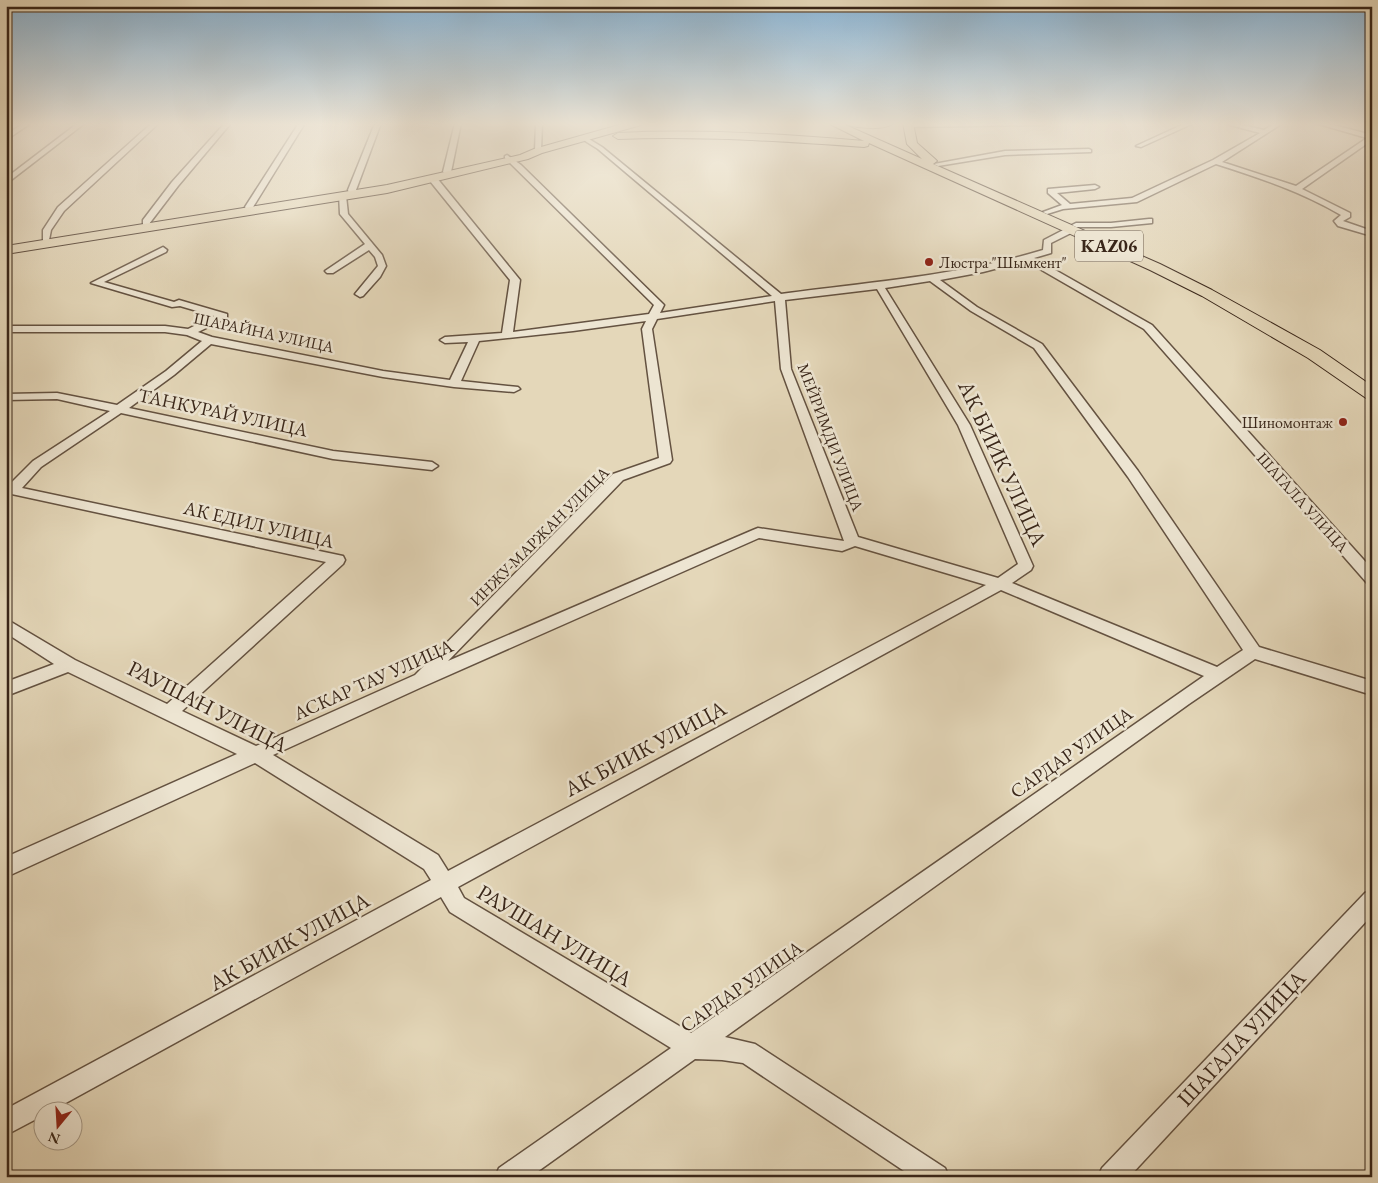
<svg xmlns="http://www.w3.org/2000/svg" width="1378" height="1183" font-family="'EB Garamond',serif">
<rect width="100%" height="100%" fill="#e4d7b9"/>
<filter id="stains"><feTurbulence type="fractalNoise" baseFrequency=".004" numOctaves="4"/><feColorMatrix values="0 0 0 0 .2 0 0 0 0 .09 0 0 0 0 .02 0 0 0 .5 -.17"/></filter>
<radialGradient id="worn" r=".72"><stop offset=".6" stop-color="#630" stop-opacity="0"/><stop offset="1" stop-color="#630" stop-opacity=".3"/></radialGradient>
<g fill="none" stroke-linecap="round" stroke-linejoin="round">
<g stroke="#645241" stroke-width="3">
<g id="minor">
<path d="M24 123H31L6 140V135Z"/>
<path d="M78 123H85L6 184V178Z"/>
<path d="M152 123H159L64 211 51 230 49 240H43V230L58 207Z"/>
<path d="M225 123H231L178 186 149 224H143V220L172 182Z"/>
<path d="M299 123H305L253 207 246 209 245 207Z"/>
<path d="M375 123H381L356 190 357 194 350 196 348 190Z"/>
<path d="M455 123H461L451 172 447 174 443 172Z"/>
<path d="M536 123H542L541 151 538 153 535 151Z"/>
<path d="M911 123H1046L1043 125 908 127 905 125Z"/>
<path d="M1186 123H1194L1141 147 1136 146Z"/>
<path d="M1223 123H1234L1264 130 1275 123H1283L1222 162 1296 186 1367 138 1315 123H1326L1372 135V140L1302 189 1350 213V217L1343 221 1372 231V236L1338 226 1334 221 1341 215C1302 192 1260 178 1216 164L1137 202 1063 209 1047 214 1043 212 1062 205 1048 193V189L1095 185 1099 187 1095 189 1057 193 1070 204 1132 198 1213 160 1260 133Z"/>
<path d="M584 136 602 147 781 294C870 282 958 276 1043 250L1044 240 1069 227H1075V231L1051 243V253L1034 258 1152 325 1372 569V584L1367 583 1144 329 1026 261 983 272 940 280 977 307 1042 344 1138 471 1259 647 1372 681V695L1255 659 1189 704 725 1037 755 1044 945 1168 949 1177H913L743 1063 722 1060 695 1059 530 1177H495L499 1168 671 1048 450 912 441 897 53 1110H42V1116L6 1135V1109L431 880 424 869 255 763 6 877V857L237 754 68 672 6 696V682L54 664 6 633V619L75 660 167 704 326 562 7 493V487L33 461 110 411 57 399 6 400V394L57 393 117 405 166 371 202 341 187 335 165 332H6V326H165L188 329 214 316 180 306 172 307 91 283 163 247 167 250 166 252 104 282 174 302 179 300 227 314V318L198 332 212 337 383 371 450 380 468 342 445 343 440 340 445 337 502 333 510 280 430 181 429 179 433 177H436L520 280 513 332 649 314 654 305 505 158V156L507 155 521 165 662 303 664 305 660 313 772 296 598 149 582 139 581 138ZM930 281 971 311 1034 348 1128 477 1243 650 1217 667 1012 583 1031 570 1033 566 970 425 885 288ZM877 289 958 425 1018 564 998 578 858 537 791 369 785 300ZM775 301 781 369 844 541 758 528 753 530 448 661 623 480 670 463 672 460 652 329 657 319ZM646 321 642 329 659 458 613 474 415 675 256 746 182 711 343 564 345 560 343 556 22 488 41 467 121 413 333 459 432 470 438 466 432 462 333 451 129 408 174 375 211 344 383 377 454 387 514 392 520 389 518 387 461 381 479 341 573 331ZM759 538 842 551 855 546 986 585 448 871 438 855 273 755 422 687ZM1001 590 1204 676 691 1033 464 898 458 887Z"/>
<path d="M1089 149 1091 150V152L1005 155 938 166 934 164 1005 151Z"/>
<path d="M339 194 346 196 348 214 382 255 386 266 380 277 363 296 360 297 355 294 378 266 375 257 369 250 333 273H327L325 271 365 244 340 214Z"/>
<path d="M1149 219H1152V223L1111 227H1076L1072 225 1076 223H1111Z"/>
<path d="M1372 890V915L1129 1177H1098L1102 1168 1365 893Z"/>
</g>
</g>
<g stroke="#392619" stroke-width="2">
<g id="trunk">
<path d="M626 123H642L641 125 542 153 528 159 387 193 6 254V246L387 185 520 155 534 149Z"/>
<path d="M828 123H841L922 159 907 144 903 123H913L917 143 935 159 937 161 933 164 1160 264 1212 290 1320 350 1372 386V399L1366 398 1308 358 1202 296 1150 270 869 143 868 146 864 147C782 141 700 136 618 139L613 136 618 133C700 129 782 134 864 141Z"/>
<path d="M846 123H894C884 131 860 128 847 125Z"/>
</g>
</g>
<use href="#minor" fill="#ede5d2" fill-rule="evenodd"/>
<use href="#trunk" fill="#e4d7b9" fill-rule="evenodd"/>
</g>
<linearGradient id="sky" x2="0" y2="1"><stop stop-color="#8ab5d6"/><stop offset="0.43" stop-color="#f3ede0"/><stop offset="1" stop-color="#f3ede0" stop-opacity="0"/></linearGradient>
<rect width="1378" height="289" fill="url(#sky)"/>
<g fill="#8f2418" stroke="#ede5d2" stroke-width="2">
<circle cx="929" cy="262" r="5"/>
<circle cx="1343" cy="422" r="5"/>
</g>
<g text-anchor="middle" stroke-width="5" stroke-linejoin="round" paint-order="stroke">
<g font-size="16" fill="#392619" stroke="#ede5d2" text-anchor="start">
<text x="939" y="268">Люстра "Шымкент"</text>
<text x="1333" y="428" text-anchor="end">Шиномонтаж</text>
</g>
<g font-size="16" fill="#392619" stroke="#ede5d2">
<text transform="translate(264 332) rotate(12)" y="6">ШАРАЙНА УЛИЦА</text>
<text transform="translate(831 437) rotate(69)" y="6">МЕЙРИМДИ УЛИЦА</text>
<text transform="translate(1303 502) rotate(48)" y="6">ШАГАЛА УЛИЦА</text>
<text transform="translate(539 536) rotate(-45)" y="6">ИНЖУ-МАРЖАН УЛИЦА</text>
</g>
<rect fill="#ede5d2" stroke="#6f5f50" stroke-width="1" x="1075" y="230.5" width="68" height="31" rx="4"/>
<g font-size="18" font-weight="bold" fill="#392619">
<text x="1109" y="252">KАZ06</text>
</g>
<g font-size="19" fill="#392619" stroke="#ede5d2">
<text transform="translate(223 412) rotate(12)" y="7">ТАНКУРАЙ УЛИЦА</text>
<text transform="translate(259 524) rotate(13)" y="7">АК ЕДИЛ УЛИЦА</text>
<text transform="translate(373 679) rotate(-24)" y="7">АСКАР ТАУ УЛИЦА</text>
<text transform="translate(1071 752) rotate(-35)" y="7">САРДАР УЛИЦА</text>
<text transform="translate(741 986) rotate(-35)" y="7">САРДАР УЛИЦА</text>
</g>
<g font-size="22" fill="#392619" stroke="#ede5d2">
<text transform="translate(1003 463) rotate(65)" y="8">АК БИИК УЛИЦА</text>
<text transform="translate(208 706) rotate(27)" y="8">РАУШАН УЛИЦА</text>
<text transform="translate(645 748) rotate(-28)" y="8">АК БИИК УЛИЦА</text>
<text transform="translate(555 935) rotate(31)" y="8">РАУШАН УЛИЦА</text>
<text transform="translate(289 941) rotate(-29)" y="8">АК БИИК УЛИЦА</text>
<text transform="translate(1241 1038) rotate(-47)" y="8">ШАГАЛА УЛИЦА</text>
</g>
</g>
<rect width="1378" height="1183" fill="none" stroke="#e4d7b9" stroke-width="25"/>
<rect x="8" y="8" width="1363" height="1168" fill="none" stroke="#392619" stroke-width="2.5"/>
<rect x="12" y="12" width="1353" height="1158" fill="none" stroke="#392619"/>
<g transform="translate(58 1126) rotate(198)"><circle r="24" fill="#ede5d2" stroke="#a59988"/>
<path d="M0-4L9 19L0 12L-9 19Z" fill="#8f2418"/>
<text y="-8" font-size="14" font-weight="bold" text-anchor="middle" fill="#392619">N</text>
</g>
<rect width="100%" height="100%" filter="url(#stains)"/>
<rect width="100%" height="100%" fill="url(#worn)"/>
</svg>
